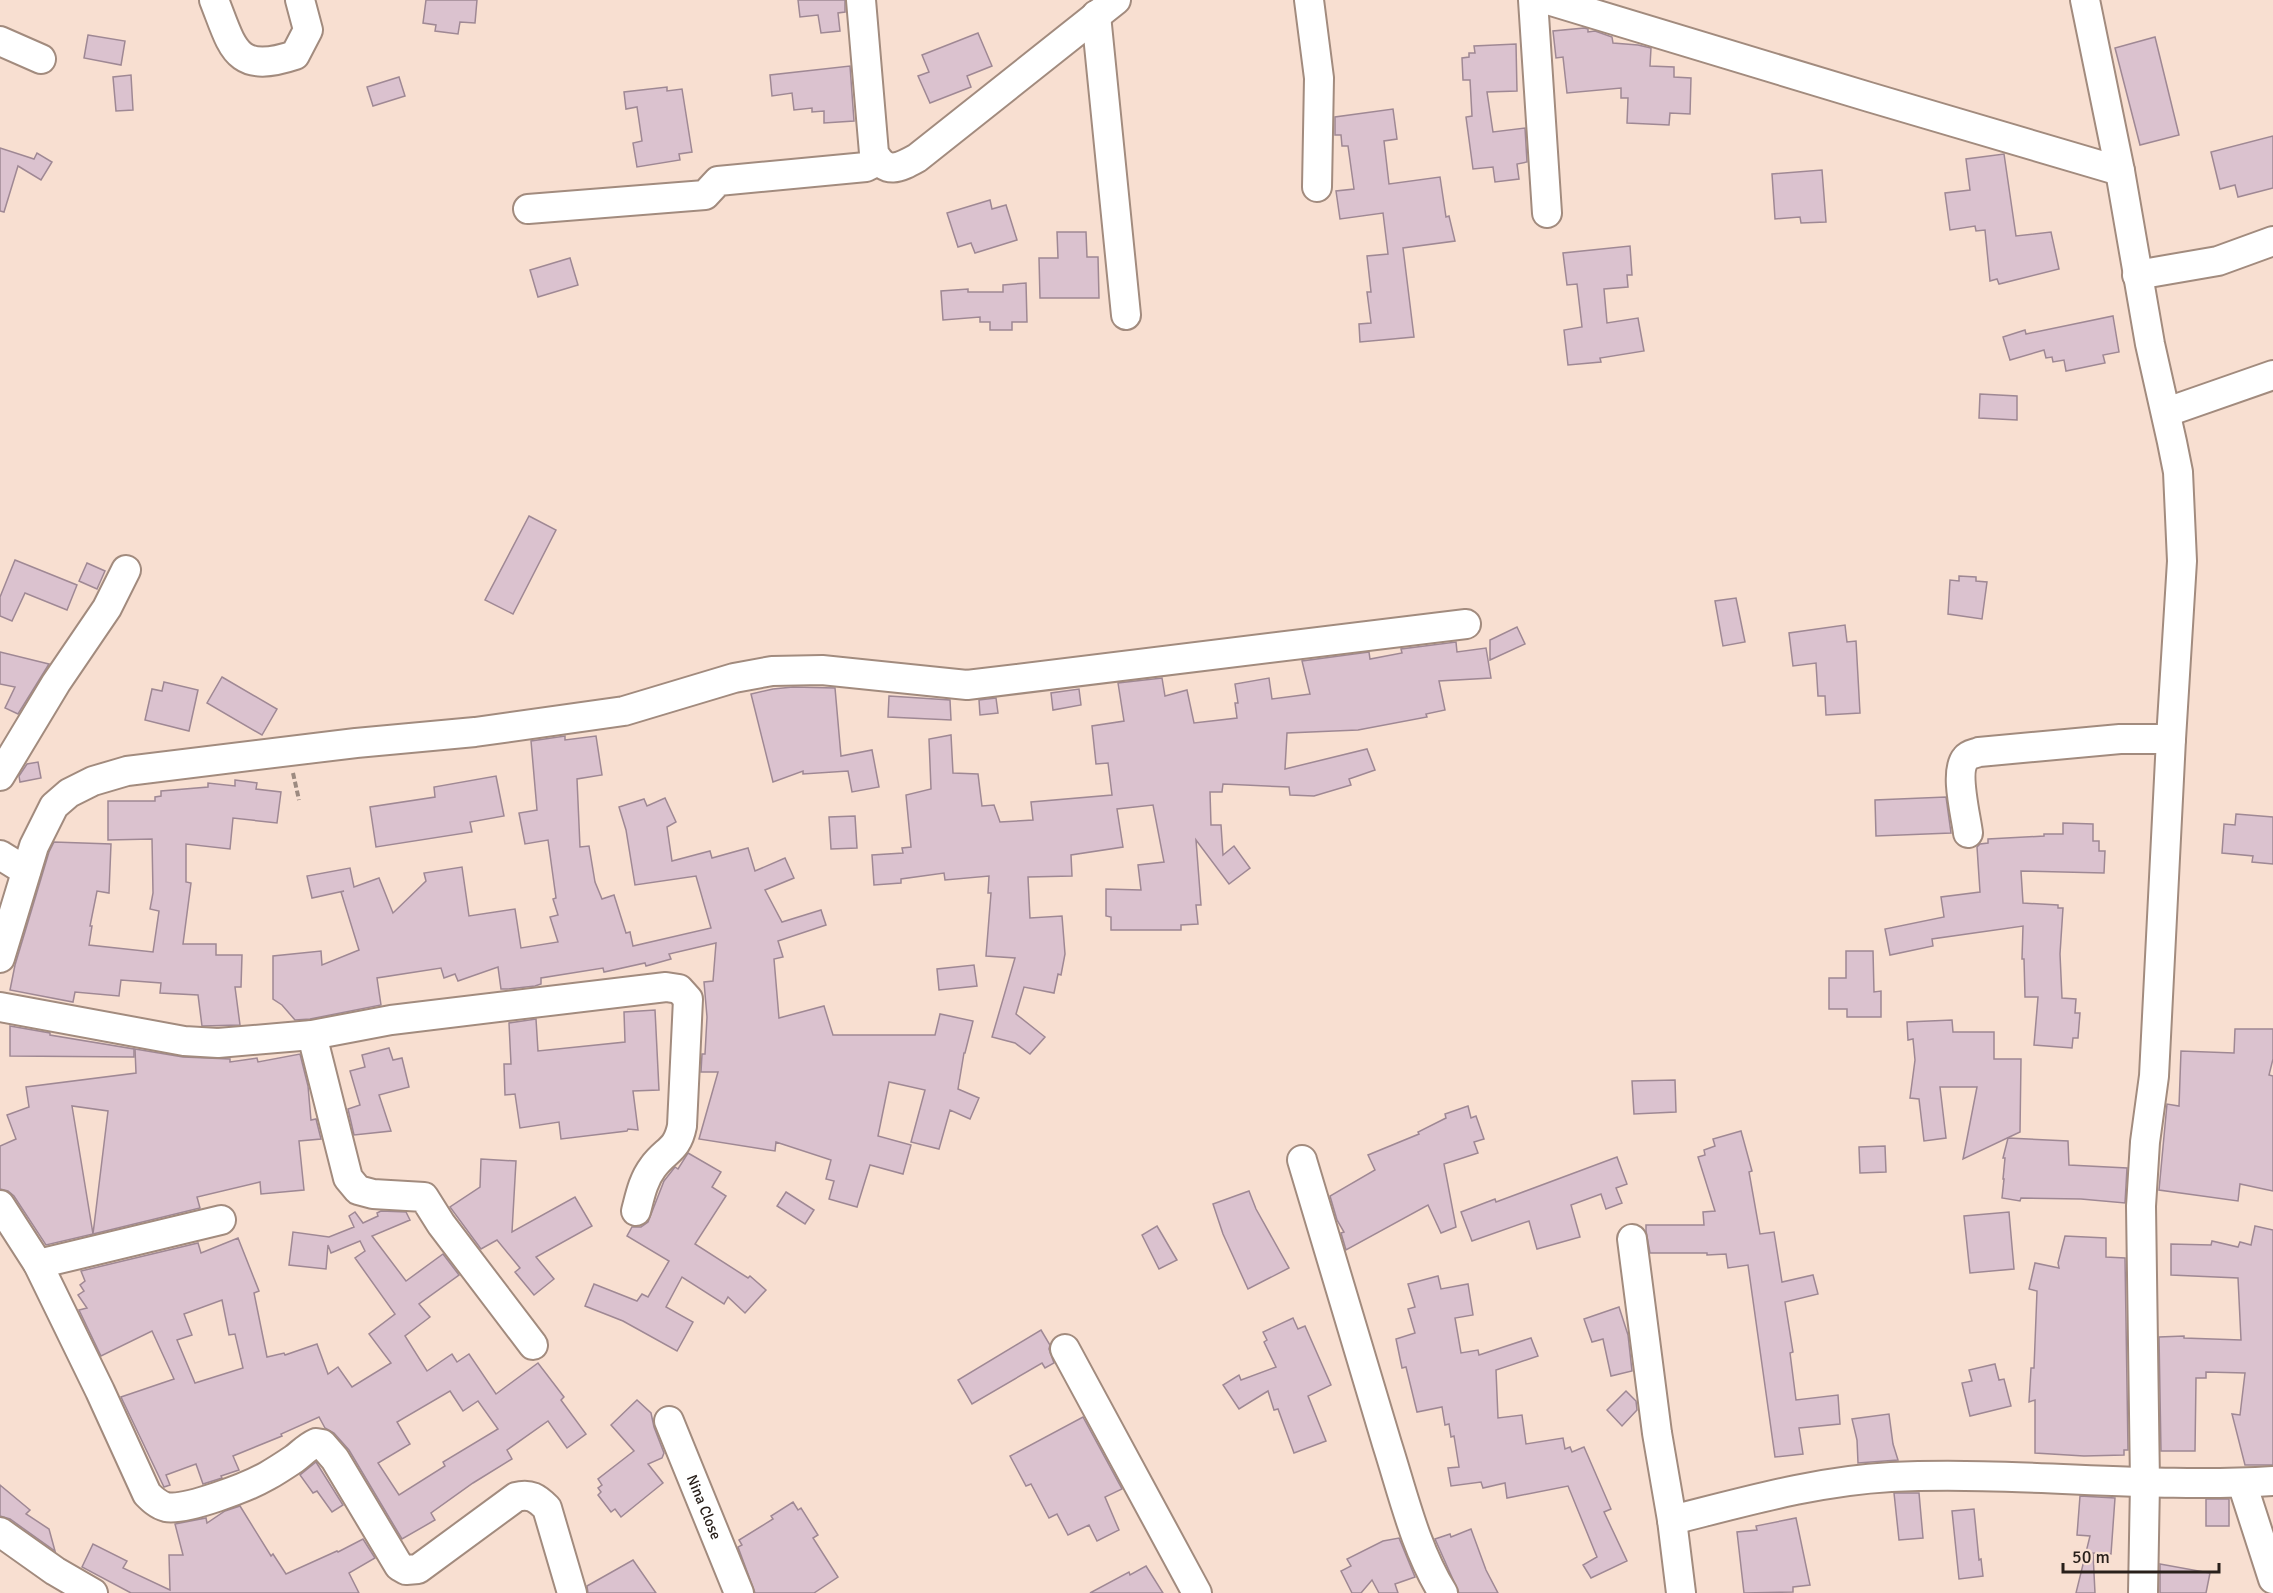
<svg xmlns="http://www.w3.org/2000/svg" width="2273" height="1593" font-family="Signika,sans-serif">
<rect width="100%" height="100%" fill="#f8dfd1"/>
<g fill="#dbc2cf" stroke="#9f8894" stroke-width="1.5" fill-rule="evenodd">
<path d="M426 0H477L475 23 460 22 458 34 435 31 436 25 423 23Z"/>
<path d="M798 0H845V12L838 13 840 31 821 33 818 15 800 17Z"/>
<path d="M1584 28 1588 29V32L1595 31 1612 37 1613 43 1638 45 1651 48 1650 66 1674 67V77L1691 78 1690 114 1670 113 1669 125 1627 123 1628 98H1621V88L1567 93 1563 57 1556 58 1553 31Z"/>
<path d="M978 33 992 66 967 76 971 87 930 103 918 76 929 72 922 55Z"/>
<path d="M88 35 125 41 121 65 84 58Z"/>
<path d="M2155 37 2179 135 2140 145 2115 48Z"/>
<path d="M1516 44 1517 91 1487 92 1493 132 1525 128 1527 162 1517 164 1519 179 1495 182 1493 167 1473 169 1466 117 1472 116 1470 80H1463L1462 58 1469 57V53H1475L1474 46Z"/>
<path d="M850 66 854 121 824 123V111L812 112V108L794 110 792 93 772 96 770 75Z"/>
<path d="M131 75 133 110 116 111 113 77Z"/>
<path d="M399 77 405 96 373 106 367 87Z"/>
<path d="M667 87V91L682 89 692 152 679 154 680 160 637 167 633 143 642 141 637 107 626 109 624 92Z"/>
<path d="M1393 109 1397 139 1384 141 1389 184 1440 177 1446 217 1449 216 1455 241 1403 248 1414 337 1360 342 1359 324 1371 323 1367 292H1371L1367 256 1388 254 1383 213 1340 219 1336 191 1354 189 1348 146H1342L1341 135H1335V117Z"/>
<path d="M2273 136V188L2238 197 2235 185 2220 189 2211 152Z"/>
<path d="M0 148 34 159 37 153 52 162 41 180 18 166 4 212 0 211Z"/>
<path d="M2004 154 2016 236 2051 232 2059 269 1999 284 1997 279 1990 281 1985 230 1976 231 1975 226 1950 230 1945 193 1970 190 1966 159Z"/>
<path d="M1822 170 1826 222 1801 223 1800 217 1775 219 1772 174Z"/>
<path d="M990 200 992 209 1006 205 1017 240 975 253 971 243 958 247 947 213Z"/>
<path d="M1057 232H1086L1087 257H1098L1099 298H1040L1039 258H1058Z"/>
<path d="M1630 246 1632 275H1627L1628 287 1604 289 1607 323 1638 318 1644 351 1600 358 1601 362 1568 365 1564 330 1582 327 1577 284 1567 285 1563 253Z"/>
<path d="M570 258 578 285 538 297 530 270Z"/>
<path d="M1026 283 1027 322H1012V330H990V322H980V317L943 320 941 291 968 289V292H1003V285Z"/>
<path d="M2113 316 2119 352 2103 355 2105 363 2066 371 2064 360 2053 362 2052 357 2046 358 2044 350 2010 360 2003 337 2025 330 2026 334Z"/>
<path d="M1980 394 2017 396V420L1979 418Z"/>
<path d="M529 516 556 530 513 614 485 600Z"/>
<path d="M15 560 77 585 67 610 25 593 12 621 0 616V597Z"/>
<path d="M87 563 105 571 97 589 79 581Z"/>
<path d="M1959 576 1976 577V581L1987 582 1982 619 1948 614 1950 580 1959 581Z"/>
<path d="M1736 598 1745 642 1723 646 1715 601Z"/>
<path d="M1845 625 1847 642 1856 641 1860 713 1826 715 1825 696H1818L1816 663 1793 666 1789 633Z"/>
<path d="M1517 627 1525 644 1490 660V640Z"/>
<path d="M1456 642 1457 652 1486 648 1491 678 1439 681 1445 710 1426 714 1427 717 1358 730 1287 733 1285 769 1367 749 1375 770 1349 779 1351 785 1314 796 1290 795 1289 787 1223 784 1222 792H1210L1211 825H1221L1223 855 1234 846 1250 868 1229 884 1196 840 1201 905H1196L1198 924 1181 925V930H1111V917L1106 916V889L1141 890 1138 865 1164 862 1153 805 1117 809 1123 847 1071 855 1072 876 1028 877 1030 918 1062 916 1065 954 1061 975 1058 974 1054 993 1024 987 1016 1014 1045 1037 1030 1054 1015 1043 992 1037 1015 958 986 956 991 893H988L989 876 945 880 944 873 901 879V883L874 885 872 855 903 853 902 848 911 847 906 795 931 789 929 739 951 735 953 773 978 774 982 806 994 805 1000 822 1033 820 1031 802 1112 795 1108 763 1096 764 1092 726 1124 721 1118 683 1162 678 1165 696 1187 690 1194 723 1237 718 1235 703H1238L1235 684 1269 678 1272 699 1310 694 1302 661 1369 652 1370 659 1402 653 1401 649Z"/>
<path d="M0 652 49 664 18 714 5 708 15 687 0 684Z"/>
<path d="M222 677 277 709 262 735 207 703Z"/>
<path d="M164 682 198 690 189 731 145 720 152 689 162 691Z"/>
<path d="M793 687 835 688 841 756 872 750 879 787 852 792 848 771 803 774V771L773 782 751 694 773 689Z"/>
<path d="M1079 689 1081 705 1053 710 1051 693Z"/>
<path d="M889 696 950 700 951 720 888 717Z"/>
<path d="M996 698 998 713 980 715 979 700Z"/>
<path d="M565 736V740L596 736 602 775 577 779 580 847 589 846 595 882 602 899 614 895 626 933 630 932 633 946 711 928 696 876 635 885 626 830 619 807 644 799 647 806 665 798 676 822 667 827 672 861 710 851 712 858 748 848 755 871 785 858 794 878 765 890 782 922 821 910 826 925 778 941 783 957 774 959 779 1018 824 1006 833 1035H935L940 1014 973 1021 965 1053H964L958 1089 979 1098 970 1119 950 1110 939 1149 911 1142 925 1090 889 1082 878 1136 911 1145 903 1174 870 1165 857 1207 829 1199 834 1181 826 1179 831 1160 776 1142 775 1151 699 1139 718 1072H701L702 1054H705L707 1017 704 982 713 981 716 943 669 954 671 959 646 966 645 963 604 972 603 968 541 978V984L535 986 507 989H501L498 967 458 981 455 974 444 978 441 968 377 978 381 1005 310 1019 295 1020 282 1005 273 999V956L321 951 322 965 359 950 341 892 344 891 312 898 307 876 350 868 354 887 379 878 393 913 426 881 424 873 462 867 469 916 515 909 521 948 558 942 550 917 558 915 553 899 556 898 548 840 525 844 519 813 537 810 531 741Z"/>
<path d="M38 762 41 778 20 782 19 776 27 764Z"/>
<path d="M496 776 504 816 470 822 472 832 376 847 370 807 435 797 434 787Z"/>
<path d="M235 780 257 783 256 789 281 792 277 823 233 818 230 849 186 844V882L191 883 183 944H216V955H242L241 987H235L240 1025 202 1026 198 995 160 993 161 983 121 980 119 996 75 992 73 1002 10 990 15 965 49 852 54 842 111 844 109 893 97 891 90 926H92L89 945 153 952 159 911 150 909 153 893 152 839 108 840V801H155V797L161 796V791L208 787V783L235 786Z"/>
<path d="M1946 797 1951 833 1876 836 1875 800Z"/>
<path d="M2236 814 2273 817V864L2252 862 2253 856 2222 853 2224 824 2235 825Z"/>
<path d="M855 816 857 848 831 849 829 817Z"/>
<path d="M2063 823 2093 824V841H2099V851H2105L2104 873 2021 871 2023 903 2058 905V908H2063L2060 954 2062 998 2076 999 2075 1013H2080L2078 1038H2073L2072 1048 2034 1045 2038 997H2025L2024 959H2022L2023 926 1932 939 1933 946 1890 955 1885 929 1944 917 1941 897 1980 892 1977 847 1980 844 1988 843V839L2044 836V834H2063Z"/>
<path d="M1846 951H1873L1874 992 1881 991V1017H1847V1009H1829V978H1846Z"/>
<path d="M974 965 977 986 939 990 937 969Z"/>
<path d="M655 1010 659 1090 633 1091 638 1130 628 1129 627 1131 561 1139 559 1122 520 1128 515 1094 505 1095 504 1064H511L509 1023 536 1019 538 1051 625 1042 624 1012Z"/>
<path d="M1952 1020 1953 1032H1994V1059H2021L2020 1132 1963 1159 1977 1087H1940L1946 1138 1924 1141 1919 1099 1910 1098 1915 1060 1913 1039 1908 1040 1907 1022Z"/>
<path d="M10 1026 50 1033V1035L134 1049V1057L10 1056Z"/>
<path d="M2235 1029H2273V1059L2269 1075 2273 1076V1191L2240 1184 2238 1201 2159 1190 2167 1104 2179 1106 2181 1051 2234 1053Z"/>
<path d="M389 1048 393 1060 402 1058 409 1087 379 1095 391 1131 354 1135 348 1109 360 1105 350 1071 365 1067 362 1055Z"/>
<path d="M135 1049 183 1057 230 1059V1062L257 1058 258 1062 300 1054 308 1086 311 1120 316 1119 321 1139 299 1141 304 1190 261 1194 260 1182 197 1197 200 1208 93 1234 108 1111 72 1106 93 1234 46 1245 14 1196 8 1191 0 1189V1146L16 1139 7 1115 29 1107 26 1087 136 1073Z"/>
<path d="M1675 1080 1676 1112 1634 1114 1632 1081Z"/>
<path d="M1468 1106 1471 1118 1476 1116 1484 1139 1474 1142 1478 1153 1444 1164 1456 1227 1441 1233 1428 1205 1346 1250 1341 1233 1344 1232 1337 1220 1330 1196 1375 1170 1368 1155 1419 1134 1418 1132 1446 1118 1445 1114Z"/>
<path d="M1741 1131 1752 1171 1749 1172 1760 1234 1774 1232 1782 1282 1813 1275 1818 1294 1785 1302 1793 1352 1790 1353 1796 1400 1838 1395 1840 1424 1799 1428 1803 1454 1775 1457 1748 1265 1728 1268 1726 1254 1707 1255V1253H1650L1646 1231V1225H1704L1703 1212 1715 1211 1698 1157 1705 1155 1704 1150 1715 1146 1713 1139Z"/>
<path d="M2008 1138 2068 1141 2069 1165 2127 1168 2125 1203 2081 1199 2021 1198 2020 1201 2002 1198 2004 1179H2003L2005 1158H2003Z"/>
<path d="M1885 1146 1886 1172 1860 1173 1859 1147Z"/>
<path d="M688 1153 721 1172 712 1187 726 1196 695 1244 748 1278 750 1276 766 1290 745 1313 728 1297 724 1304 682 1277 666 1307 693 1322 677 1351 623 1321 585 1306 594 1284 637 1301 642 1294 648 1297 669 1261 627 1236 632 1227H641L648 1222 664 1181 675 1167 678 1169Z"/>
<path d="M1617 1157 1627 1184 1616 1188 1622 1203 1606 1209 1601 1194 1571 1205 1580 1237 1537 1249 1529 1221 1472 1241 1461 1212 1495 1199 1496 1202Z"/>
<path d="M481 1159 516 1161 512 1232 575 1197 592 1226 536 1257 554 1279 534 1295 515 1272 520 1268 497 1240 481 1249 450 1207 480 1187Z"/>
<path d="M1249 1191 1256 1209 1289 1268 1248 1289 1223 1234 1213 1204Z"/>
<path d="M786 1192 814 1210 805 1224 777 1206Z"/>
<path d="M381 1211 406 1212 410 1220 372 1236 406 1281 443 1254 459 1275 419 1304 430 1317 405 1336 427 1371 452 1354 457 1362 469 1354 496 1394 538 1363 564 1397 561 1400 586 1434 567 1448 548 1421 507 1450 512 1459 473 1483 431 1513 435 1520 402 1539 349 1450 334 1433 325 1428 319 1417 281 1434 282 1436 233 1456 239 1470 221 1476 222 1478 203 1484 196 1464 166 1475 170 1485 164 1487 121 1397 174 1379 152 1331 101 1356 79 1310 87 1308 78 1295 84 1291 80 1285 85 1281 81 1271 198 1243 201 1253 238 1238 259 1291 254 1293 267 1357 284 1353 285 1355 317 1344 328 1374 338 1367 352 1387 391 1363 369 1334 395 1314 355 1258 365 1251 360 1241 331 1253 328 1245 326 1269 289 1265 293 1232 329 1237 354 1227 349 1216 355 1212 363 1223 378 1216 377 1213ZM222 1300 229 1335 235 1334 243 1368 195 1383 177 1340 192 1335 184 1314ZM450 1391 463 1411 478 1401 498 1429 443 1462 445 1466 399 1495 378 1463 410 1444 397 1422Z"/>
<path d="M2009 1212 2014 1269 1970 1273 1964 1216Z"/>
<path d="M1157 1226 1177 1260 1159 1269 1142 1235Z"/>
<path d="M2255 1226 2273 1230V1465H2245L2232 1414 2240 1415 2245 1373 2206 1372V1378H2196L2195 1451H2161L2159 1337 2184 1336V1338L2241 1340 2238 1278 2171 1275V1244L2211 1245 2212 1241 2238 1247 2240 1242 2251 1245Z"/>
<path d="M2065 1236 2106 1238V1257L2125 1258 2128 1450H2124V1455L2084 1456 2035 1453V1400L2029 1402 2031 1368H2034L2037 1291 2029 1289 2035 1263 2059 1268 2058 1263Z"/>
<path d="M1438 1276 1441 1289 1468 1284 1473 1315 1455 1318 1461 1353 1478 1350 1479 1355 1531 1338 1538 1356 1496 1370 1498 1418 1522 1415 1526 1444 1563 1438 1565 1449 1570 1447 1572 1452 1584 1447 1611 1509 1604 1512 1627 1561 1591 1578 1583 1565 1597 1557 1568 1486 1507 1498 1505 1483 1483 1488 1481 1482 1451 1486 1448 1468 1459 1467 1454 1436 1451 1437 1449 1424 1445 1425 1442 1407 1417 1412 1406 1367 1402 1368 1396 1339 1415 1333 1408 1309 1415 1307 1408 1284Z"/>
<path d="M1619 1307 1628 1335 1632 1371 1611 1376 1603 1339 1592 1342 1584 1319Z"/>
<path d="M1293 1318 1298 1329 1305 1326 1331 1385 1308 1396 1326 1441 1294 1453 1278 1409 1274 1410 1268 1391 1239 1409 1223 1385 1239 1375 1241 1380 1276 1367 1264 1342 1267 1340 1263 1332Z"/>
<path d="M1041 1330 1050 1345 1049 1349 1054 1363 1045 1368 1042 1363 972 1404 958 1380Z"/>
<path d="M1995 1364 1999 1380 2004 1379 2011 1406 1970 1416 1962 1383 1972 1381 1969 1370Z"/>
<path d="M1626 1391 1636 1401 1637 1410 1622 1426 1607 1410Z"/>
<path d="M637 1400 651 1413 654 1427 664 1453 662 1458 648 1464 663 1483 621 1517 615 1509 611 1512 598 1495 601 1492 598 1488 602 1485 598 1479 634 1451 611 1425Z"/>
<path d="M1889 1414 1893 1444 1898 1460 1858 1463 1857 1440 1852 1419Z"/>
<path d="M1083 1417 1122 1489 1105 1497 1119 1530 1097 1541 1089 1525 1068 1535 1057 1514 1049 1518 1031 1484 1026 1486 1010 1456Z"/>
<path d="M316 1462 343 1505 332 1512 317 1491 313 1493 300 1475Z"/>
<path d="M0 1485 30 1510 26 1514 49 1529 55 1551 10 1519 0 1516Z"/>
<path d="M1894 1493H1919L1923 1538 1899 1540Z"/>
<path d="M2080 1496 2115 1498 2111 1554 2093 1553 2095 1593H2076L2090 1536 2077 1535Z"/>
<rect x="2206" y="1499" width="23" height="27"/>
<path d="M793 1502 798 1510 801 1508 818 1535 813 1538 838 1577 814 1593H755L738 1547 742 1545 739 1540 773 1519 771 1516Z"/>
<path d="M240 1506 271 1556 273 1554 286 1574 337 1551 338 1552 363 1539 375 1558 349 1573 359 1593H131L82 1567 93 1544 127 1561 123 1568 170 1590 169 1555H183L175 1524 206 1518 207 1523 225 1511Z"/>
<path d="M1974 1509 1979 1560 1981 1559 1983 1576 1959 1579 1952 1511Z"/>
<path d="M1796 1518 1810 1585 1793 1587V1592L1744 1593 1737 1532 1757 1530 1756 1526Z"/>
<path d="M1471 1529 1486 1570 1498 1593H1459L1435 1539 1450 1534 1451 1537Z"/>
<path d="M1399 1538 1415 1577 1395 1584 1398 1593H1379L1372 1580 1361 1593H1352L1341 1571 1351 1566 1347 1559 1383 1541Z"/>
<path d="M633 1560 656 1593H588L587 1586Z"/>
<path d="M2160 1564 2210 1573 2206 1593H2160Z"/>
<path d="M1146 1566 1163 1593H1090L1129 1572 1130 1575Z"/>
</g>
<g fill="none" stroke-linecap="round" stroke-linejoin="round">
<g stroke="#a28b7e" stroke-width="32">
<g id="minor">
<path d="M214 0C233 48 235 75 295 55L308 30 300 0"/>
<path d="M861 0 874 153C886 175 899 168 917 158L1116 0"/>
<path d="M1309 0 1319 78 1317 187"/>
<path d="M1533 0 1547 213"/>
<path d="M1548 0 1869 97 2120 171"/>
<path d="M2085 0 2120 171 2150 344 2172 442 2178 472 2182 561 2171 739 2154 1076 2145 1142 2141 1206 2145 1483 2143 1593"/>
<path d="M1096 15 1126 315"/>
<path d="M0 41 41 59"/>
<path d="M528 209 705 195 718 181 866 167 878 161"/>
<path d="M2137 275 2218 261 2273 241"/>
<path d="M2167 412 2273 375"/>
<path d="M0 776 56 683 107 608 126 570"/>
<path d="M1968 833C1966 816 1954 771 1966 758 1969 754 1974 754 1979 752L2120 739H2171"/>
<path d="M0 855 26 871"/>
<path d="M0 958 34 846 54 806 69 793 93 781 127 771 356 743 475 732 624 711 734 678 772 671 822 670 967 685 1466 624"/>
<path d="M0 1007 184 1041 218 1043 312 1035 391 1020 666 987 679 989 688 999 682 1126C677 1151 666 1149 653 1167 643 1180 640 1196 636 1211"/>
<path d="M312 1035 348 1178 358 1190 373 1194 424 1197 441 1224 533 1345"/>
<path d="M1302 1160C1330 1255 1358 1350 1387 1444 1403 1494 1415 1548 1443 1593"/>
<path d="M0 1205 38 1264 100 1391 147 1494C152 1499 158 1505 166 1507 185 1511 248 1487 267 1476 276 1471 285 1465 294 1459 302 1453 307 1447 316 1443L322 1444 335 1459 399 1566 406 1570 418 1569 516 1497C530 1493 537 1498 547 1508L572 1593"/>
<path d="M1632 1239 1657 1433 1672 1520 1681 1593"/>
<path d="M38 1264 221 1220"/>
<path d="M1065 1349 1197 1593"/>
<path id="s1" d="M669 1421 739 1593"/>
<path d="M2242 1483 2273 1579"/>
<path d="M1672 1520C1744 1502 1816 1481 1891 1477 2018 1471 2146 1489 2273 1481"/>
<path d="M0 1532 55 1571 93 1593"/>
</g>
</g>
<path stroke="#9c8a80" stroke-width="4" stroke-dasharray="6 3" stroke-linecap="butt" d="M293 773 299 800"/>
<use href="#minor" stroke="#fff" stroke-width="28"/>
</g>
<g text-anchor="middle" stroke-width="5" stroke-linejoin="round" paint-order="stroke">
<g font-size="15" fill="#29201b" stroke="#f8dfd1">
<text dy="5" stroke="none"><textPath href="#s1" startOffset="93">Nina Close</textPath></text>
</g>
</g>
<path d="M2063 1563v9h156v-9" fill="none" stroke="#29201b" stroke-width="3"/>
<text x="2072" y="1563" font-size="18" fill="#29201b" stroke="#f8dfd1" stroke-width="4.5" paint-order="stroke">50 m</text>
</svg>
